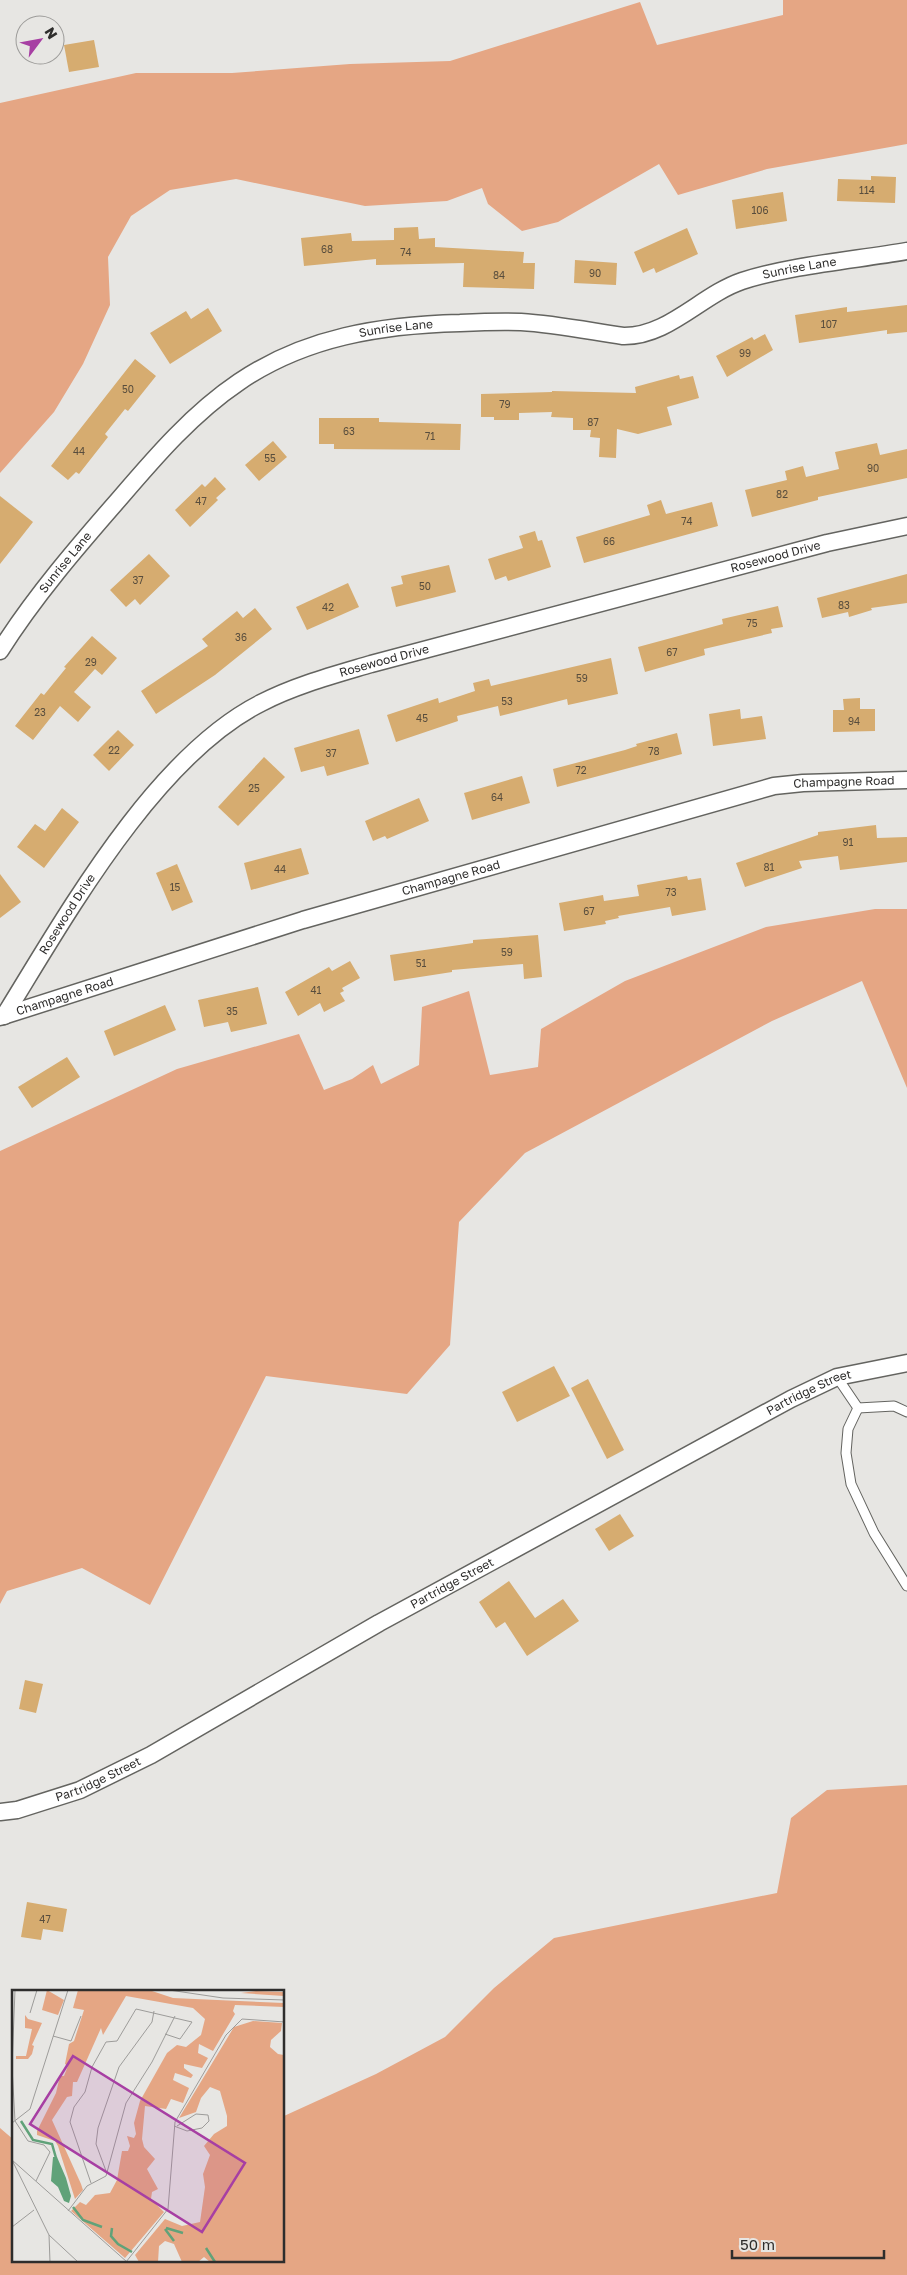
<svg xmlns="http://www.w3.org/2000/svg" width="907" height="2275" font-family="'Golos Text',sans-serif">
<rect width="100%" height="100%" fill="#e7e6e3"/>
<g fill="#e5a684">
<path d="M783 0H907V144L767 169 678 195 659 164 558 222 522 231 488 204 482 188 447 201 365 206 236 179 170 190 131 216 108 257 110 305 83 364 54 412 0 473V103L136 73H232L350 64 450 61 640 2 657 45 783 15Z"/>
<path d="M875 909H907V1088L862 981 772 1021 525 1153 459 1222 450 1345 407 1394 266 1376 150 1605 82 1568 7 1591 0 1604V1151L177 1069 299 1034 324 1090 352 1079 373 1065 381 1084 419 1065 422 1007 469 991 490 1075 538 1067 541 1029 625 981 766 927Z"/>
<path d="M907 1785V2275H0V2128L14 2140V2261H284V2116L376 2074 445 2037 494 1988 554 1938 777 1893 791 1818 827 1790Z"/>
</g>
<g fill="#d6ac70">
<path d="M94 40 99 67 69 72 64 45Z"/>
<path d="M871 176 896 177 895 203 837 201 838 179 871 180Z"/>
<path d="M783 192 787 221 736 229 732 200Z"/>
<path d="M418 227 419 239 435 238V247L524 252 523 263H535L534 289 463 287 464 263 376 265V259L304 266 301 238 351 233 352 241 394 240V228Z"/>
<path d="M687 228 698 254 656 273 654 268 643 273 634 252Z"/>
<path d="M575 260 617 263 616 285 574 283Z"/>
<path d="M907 305V332L887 334V330L799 343 795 315 847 307V312Z"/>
<path d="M208 308 222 331 170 364 150 333 186 311 191 319Z"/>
<path d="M765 334 773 350 727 377 716 356 752 337 754 340Z"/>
<path d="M135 359 156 376 128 411 125 409 105 434 108 437 79 474 76 472 68 480 51 466Z"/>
<path d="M679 375 680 379 693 376 699 398 667 407 672 425 638 434 617 429 616 458 599 457 600 438 590 437 591 430H573V418L551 417 552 412 519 413V420H494V417H481V394L552 392V391L636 393 635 387Z"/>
<path d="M319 418H379V422L461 424 460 450 334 449V444H319Z"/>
<path d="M273 441 287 457 259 481 245 465Z"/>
<path d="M877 443 880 455 907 449V478L818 497V500L752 517 745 490 787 480 785 471 803 466 806 477 839 469 835 452Z"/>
<path d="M215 477 226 489 216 498 218 500 190 527 175 510 202 484 205 487Z"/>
<path d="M0 496 33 522 0 564Z"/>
<path d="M661 500 666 514 712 502 718 526 584 563 576 537 650 515 647 505Z"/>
<path d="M535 531 538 541 542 540 551 567 508 581 506 576 495 580 488 559 523 548 519 536Z"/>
<path d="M149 554 170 576 140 605 135 599 126 607 110 590Z"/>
<path d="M449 565 456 592 396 607 391 587 403 584 401 576Z"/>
<path d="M907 574V603L871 608 872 610 849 617 848 612 822 618 817 598Z"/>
<path d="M348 583 359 607 307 630 296 607Z"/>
<path d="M778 606 783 627 771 629 772 633 704 649 705 655 645 672 638 647 723 624 722 619Z"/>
<path d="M255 608 272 629 215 675 156 714 141 691 208 646 202 639 237 611 243 618Z"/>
<path d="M92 636 117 658 102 675 95 669 74 692 91 707 78 722 60 706 33 740 15 726 41 693 44 695 66 668 64 667Z"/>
<path d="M611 658 618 694 568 705 567 699 500 716 498 706 457 716 458 721 396 742 387 715 438 698 439 703 475 691 473 683 489 679 491 686Z"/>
<path d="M860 698V709H875V731L833 732V710H844L843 699Z"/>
<path d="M740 709 741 719 762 716 766 739 713 746 709 714Z"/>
<path d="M359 729 369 764 327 776 324 766 301 772 294 748Z"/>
<path d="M118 730 134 745 109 771 93 755Z"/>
<path d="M677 733 682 754 557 787 553 769 625 750 637 746 636 744Z"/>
<path d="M264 757 285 777 238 826 218 807Z"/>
<path d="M522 776 530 803 472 820 464 793Z"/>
<path d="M419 798 429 821 387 839 385 836 373 841 365 821Z"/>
<path d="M62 808 79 822 44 868 17 847 35 824 45 831Z"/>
<path d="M876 825 877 838 907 837V862L840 870 838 856 799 861 802 868 745 887 736 863 818 835V832Z"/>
<path d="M301 848 309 874 251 890 244 863Z"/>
<path d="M177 864 193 902 172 911 156 873Z"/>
<path d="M0 874 21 902 0 918Z"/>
<path d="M687 876 688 880 701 878 706 910 672 916 670 907 618 916 619 918 605 921 606 924 564 931 559 903 603 895 604 901 639 896 637 885Z"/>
<path d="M538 935 542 977 524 979 523 964 452 970V972L394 981 390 955 473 943V940Z"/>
<path d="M350 961 360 978 342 988 344 991 340 993 345 1001 324 1012 320 1003 298 1016 285 992 329 967 332 971Z"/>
<path d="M258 987 267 1024 231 1032 228 1022 204 1027 198 1000Z"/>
<path d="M165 1005 176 1030 114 1056 104 1031Z"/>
<path d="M67 1057 80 1077 32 1108 18 1087Z"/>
<path d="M554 1366 570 1396 517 1422 502 1392Z"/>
<path d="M588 1379 624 1450 607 1459 571 1388Z"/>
<path d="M620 1514 634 1536 609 1551 595 1529Z"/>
<path d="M509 1581 535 1618 563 1599 579 1621 527 1656 505 1622 496 1628 479 1602Z"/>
<path d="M25 1680 43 1684 36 1713 19 1709Z"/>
<path d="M27 1902 67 1909 63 1932 43 1929 41 1940 21 1937Z"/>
</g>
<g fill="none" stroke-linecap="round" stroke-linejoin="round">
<g stroke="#646460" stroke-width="11">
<g id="lane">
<path d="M837 1377 858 1408"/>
<path d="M858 1408 848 1429 846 1453 851 1484 874 1533 907 1586"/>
<path d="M858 1408 894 1406 907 1412"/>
</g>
</g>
<g stroke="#646460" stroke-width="19">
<g id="street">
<path id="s1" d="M0 651C34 597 78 546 120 498 156 456 193 413 239 382 305 337 381 325 460 323 480 322 501 321 521 322 555 324 589 331 623 336 668 337 701 295 742 281 792 265 855 260 907 251"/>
<path id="s2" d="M4 1016C66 916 154 757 261 703 296 685 334 675 371 664L827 543 907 526"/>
<path id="s3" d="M0 1017 303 920 774 786 803 783 907 780"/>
<path id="s4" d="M0 1812 17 1810 80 1790 151 1755 379 1623 791 1399 837 1377 907 1363"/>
</g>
</g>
<use href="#lane" stroke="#fff" stroke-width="9"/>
<use href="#street" stroke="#fff" stroke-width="16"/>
</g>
<g text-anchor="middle" stroke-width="5" stroke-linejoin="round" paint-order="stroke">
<g font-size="10" fill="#584d3d">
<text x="867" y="194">114</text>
<text x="760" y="214">106</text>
<text x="327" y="253">68</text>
<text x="406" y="256">74</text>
<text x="595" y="277">90</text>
<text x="499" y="279">84</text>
<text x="829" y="328">107</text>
<text x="745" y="357">99</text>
<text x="128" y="393">50</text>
<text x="505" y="408">79</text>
<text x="593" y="426">87</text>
<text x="349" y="435">63</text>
<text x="430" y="440">71</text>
<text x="79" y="455">44</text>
<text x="270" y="462">55</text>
<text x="873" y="472">90</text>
<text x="782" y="498">82</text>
<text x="201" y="505">47</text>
<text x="687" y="525">74</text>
<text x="609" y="545">66</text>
<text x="138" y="584">37</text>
<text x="425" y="590">50</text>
<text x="844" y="609">83</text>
<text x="328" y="611">42</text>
<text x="752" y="627">75</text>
<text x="241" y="641">36</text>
<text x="672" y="656">67</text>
<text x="91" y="666">29</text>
<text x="582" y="682">59</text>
<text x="507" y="705">53</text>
<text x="40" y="716">23</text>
<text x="422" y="722">45</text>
<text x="854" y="725">94</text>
<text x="114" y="754">22</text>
<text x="654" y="755">78</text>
<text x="331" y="757">37</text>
<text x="581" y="774">72</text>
<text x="254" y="792">25</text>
<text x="497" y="801">64</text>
<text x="848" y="846">91</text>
<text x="769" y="871">81</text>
<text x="280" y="873">44</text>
<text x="175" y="891">15</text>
<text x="671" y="896">73</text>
<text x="589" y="915">67</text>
<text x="507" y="956">59</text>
<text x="421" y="967">51</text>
<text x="316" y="994">41</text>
<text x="232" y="1015">35</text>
<text x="45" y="1923">47</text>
</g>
<g font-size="12" fill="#2e2d2c" stroke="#e7e6e3">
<text dy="4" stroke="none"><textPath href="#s1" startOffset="949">Sunrise Lane</textPath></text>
<text dy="4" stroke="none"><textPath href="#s1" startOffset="529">Sunrise Lane</textPath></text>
<text dy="4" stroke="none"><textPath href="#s2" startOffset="945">Rosewood Drive</textPath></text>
<text dy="4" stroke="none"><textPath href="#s1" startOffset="110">Sunrise Lane</textPath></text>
<text dy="4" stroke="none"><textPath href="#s2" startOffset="540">Rosewood Drive</textPath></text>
<text dy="4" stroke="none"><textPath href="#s3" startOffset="878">Champagne Road</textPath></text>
<text dy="4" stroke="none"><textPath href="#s3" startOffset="472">Champagne Road</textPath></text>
<text dy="4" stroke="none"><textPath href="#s2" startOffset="120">Rosewood Drive</textPath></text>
<text dy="4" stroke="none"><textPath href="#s3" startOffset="68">Champagne Road</textPath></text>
<text dy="4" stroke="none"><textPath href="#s4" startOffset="914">Partridge Street</textPath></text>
<text dy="4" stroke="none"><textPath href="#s4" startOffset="509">Partridge Street</textPath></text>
<text dy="4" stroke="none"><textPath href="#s4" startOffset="104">Partridge Street</textPath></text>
</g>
</g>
<g transform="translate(12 1990)">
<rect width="272" height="272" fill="#e7e6e3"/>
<path d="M35 0 52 10 46 25 30 20ZM66 0H137L161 8 272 13V17L223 15 221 21 223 24 201 61 187 54 186 63 196 68 190 78 172 74V78L181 85 179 88 163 83 161 90 177 98 171 113 159 109 154 119 133 116 130 149 132 157 143 169 135 179 146 199 140 202 139 209 152 222 113 268 59 221 68 212 74 215 83 205 98 203 105 190 110 161H116L118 156 115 146 122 148 124 144 122 133 128 111 155 63 165 55 174 57 189 45 193 29 181 18 114 6 91 45 89 38 65 92H61L60 106 55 107 40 130 69 194 71 200 63 209 46 156 43 151 25 145V141L44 103 48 86H52L56 76 53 74 57 54 62 51 72 20 61 18ZM244 1 272 2V6L229 3ZM13 25 16 29 30 33 20 55 22 56 20 64 16 69H4V66H14L20 39 13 38ZM241 31 270 33 269 41 259 50 258 57 266 64 272 65V272H198L192 267 186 272H170L162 254 153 251 147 256 146 272H127L123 265 153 229 170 236 188 232 193 197 191 184 198 165 192 156 202 144 215 136V126L208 101 198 97 189 108 184 122 167 128 222 37Z" fill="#e5a684"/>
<path d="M41 167H45L54 188 59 206 57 213 52 211 46 197 39 191Z" fill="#60a279"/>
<path fill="none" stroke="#60a279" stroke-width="2.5" d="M9 131 21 150 40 154 44 168M61 217 71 230 90 237M100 238 99 246 106 254 120 262M154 238 171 243M153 239 162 251M194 258 203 272"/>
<path fill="none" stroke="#9d9c9a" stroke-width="1" d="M3 0 0 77 3 131 16 151 32 155 38 162 24 191M157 0 211 8 273 10M18 23 25 0M41 46 59 51 69 26M0 133 18 119 56 0M162 136 175 141 190 138 197 131 196 125 184 124 165 136M0 170 115 272M1 172 37 245 66 272M94 181 84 154 86 138 107 77 140 32 142 21M79 193 58 132 62 117 73 102 80 77 94 52 105 51 124 19 180 32 168 49 153 44M56 221 75 196 94 186 114 113 140 72 163 26M0 237 22 220M37 245 38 272M114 272 156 219 163 132 214 45 230 29 273 32"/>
<path fill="#a73fa3" fill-opacity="0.15" stroke="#a73fa3" stroke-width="2.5" d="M61 66 233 173 190 242 18 134Z"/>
<rect width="272" height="272" fill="none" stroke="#2e2d2c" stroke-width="2.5"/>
</g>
<g transform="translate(40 40) rotate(58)"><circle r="24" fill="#e7e6e3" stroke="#9d9c9a"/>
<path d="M0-4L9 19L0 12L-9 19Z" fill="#a73fa3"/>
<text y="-8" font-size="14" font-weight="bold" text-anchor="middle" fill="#2e2d2c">N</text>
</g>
<path d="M732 2250v8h152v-8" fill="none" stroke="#2e2d2c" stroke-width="2.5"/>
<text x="740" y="2250" font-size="15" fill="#2e2d2c" stroke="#e7e6e3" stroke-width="4" paint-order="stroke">50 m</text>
</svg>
